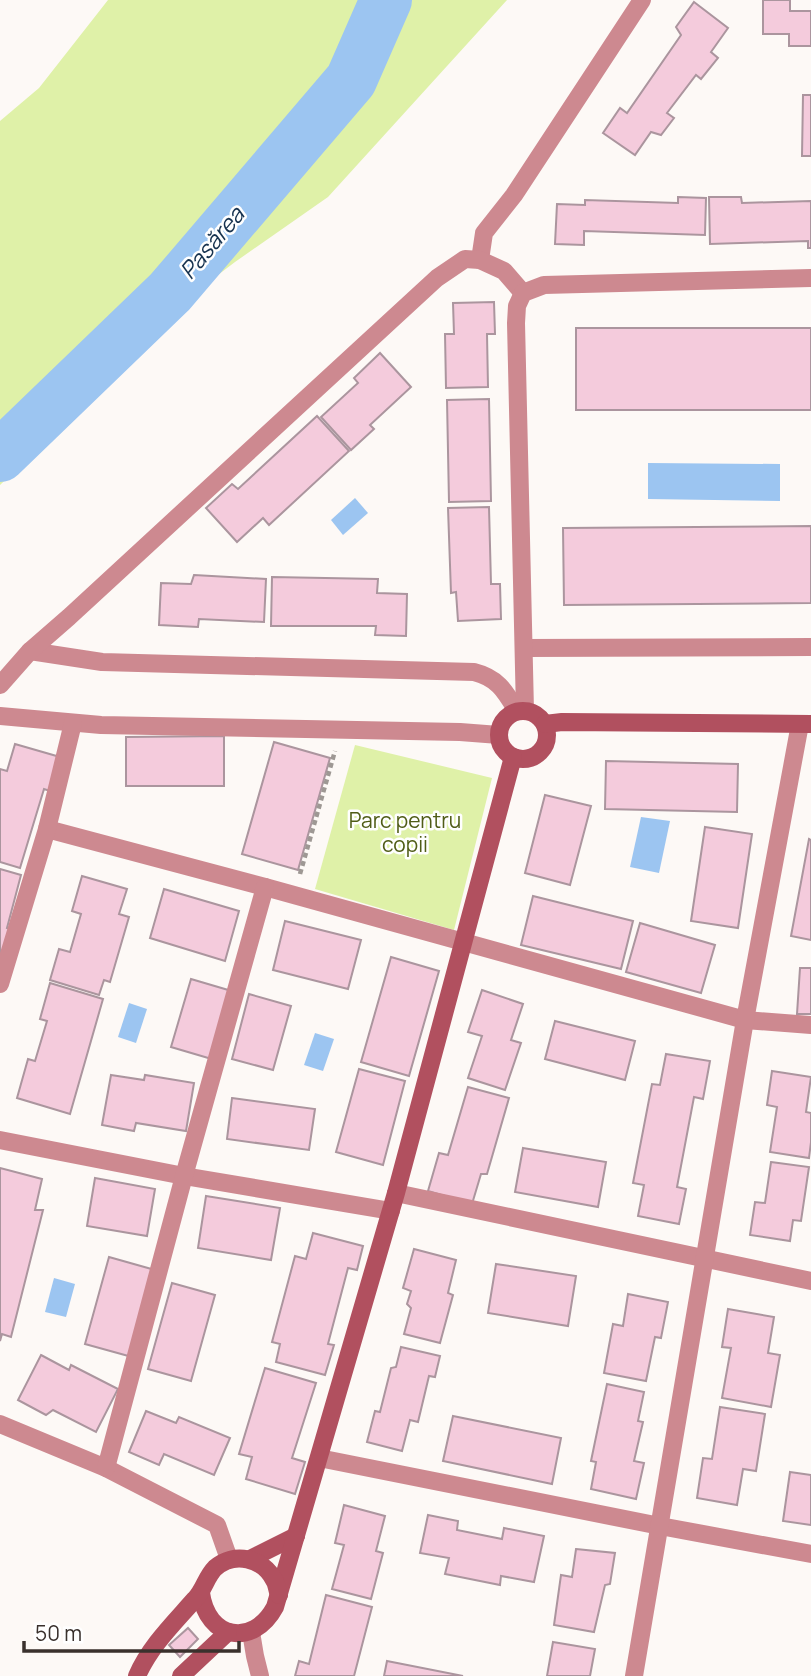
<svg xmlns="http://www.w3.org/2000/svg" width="811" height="1676" font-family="Manrope,sans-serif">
<rect width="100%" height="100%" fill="#fdf9f6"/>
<g fill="#dff1a8">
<path d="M108 0H507L328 197 235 262 160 319 82 406 0 485V121L39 88Z"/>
<path d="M355 745 492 778 454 930 315 889Z"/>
</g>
<g fill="#9cc5f1">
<path d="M648 463 780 464V501L648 499Z"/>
<path d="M355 498 368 513 343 535 331 520Z"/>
<path d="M641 817 670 821 659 873 630 867Z"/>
<path d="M129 1003 147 1009 136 1043 118 1037Z"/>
<path d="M315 1033 334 1039 323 1071 304 1065Z"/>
<path d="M54 1278 75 1284 66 1317 45 1312Z"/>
</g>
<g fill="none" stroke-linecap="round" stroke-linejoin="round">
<path stroke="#9cc5f1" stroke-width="52" d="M0 456 170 292 351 80 386 0"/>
</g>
<g fill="#f4cbdc" stroke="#ab959e" stroke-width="2">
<path d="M763 0H790V11H811V46H789V34H763Z"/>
<path d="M694 2 728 28 711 52 718 58 701 79 696 75 667 113 674 118 661 135 651 132 635 155 603 133 620 108 627 113 681 35 676 27Z"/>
<path d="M803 95H811V156H802Z"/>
<path d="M678 197 706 198 705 235 584 231V245L555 244 557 204 585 205V200L678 203Z"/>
<path d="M709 197H741L742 203 811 201V248H808V241L710 244Z"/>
<path d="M494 302 495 334H487L488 387 446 388 445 334H454L453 303Z"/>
<rect x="576" y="328" width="235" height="82"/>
<path d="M380 353 411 387 370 425 374 429 351 450 321 417 358 383 354 378Z"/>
<path d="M489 399 491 501 449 502 447 400Z"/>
<path d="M317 416 349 451 269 525 263 518 237 542 206 508 232 484 238 489Z"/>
<path d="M489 507 491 584H500L501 619 458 621 456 592 451 593 448 508Z"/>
<path d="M811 526V603L564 605 563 528Z"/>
<path d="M194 575 266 579 264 622 199 619 198 627 159 625 161 583 191 584Z"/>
<path d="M272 577 378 579 377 593 407 594 406 636 375 635 376 626H271Z"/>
<path d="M224 736V786H126V737Z"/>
<path d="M274 742 330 758 298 870 242 854Z"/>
<path d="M15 744 60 757 50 791 44 789 20 868 0 862V769L7 771Z"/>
<path d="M606 761 738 764 737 812 605 809Z"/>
<path d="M545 795 591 806 570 885 525 873Z"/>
<path d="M705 827 752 834 738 928 691 921Z"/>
<path d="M809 839 811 840V940L791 936Z"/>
<path d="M0 869 21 875 7 928 12 929 0 970Z"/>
<path d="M82 876 127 889 119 914 129 917 110 982 104 980 99 995 50 980 59 949 70 952 81 914 72 911Z"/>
<path d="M164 889 239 911 225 961 150 938Z"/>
<path d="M533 896 633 921 621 969 521 945Z"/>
<path d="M285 921 361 940 348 989 273 970Z"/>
<path d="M640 923 715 945 701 993 626 972Z"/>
<path d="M391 957 439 971 409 1076 361 1062Z"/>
<path d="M800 968H811V1014H797Z"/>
<path d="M191 979 235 992 215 1060 171 1047Z"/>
<path d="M50 983 103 999 70 1114 17 1098 28 1059 35 1061 47 1021 40 1019Z"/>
<path d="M482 990 523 1004 511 1040 521 1043 505 1090 468 1078 482 1036 468 1032Z"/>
<path d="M249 994 291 1006 273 1070 232 1059Z"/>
<path d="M555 1021 635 1041 625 1080 545 1059Z"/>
<path d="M666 1054 710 1061 703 1099 694 1097 677 1187 686 1189 679 1224 638 1216 644 1185 633 1183 652 1084 660 1085Z"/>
<path d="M359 1069 405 1081 383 1165 336 1152Z"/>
<path d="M772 1071 811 1077 806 1112 811 1113V1142L809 1158 770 1152 777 1107 767 1105Z"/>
<path d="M111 1075 144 1080 145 1075 194 1083 186 1131 136 1123 134 1131 102 1125Z"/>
<path d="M468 1087 509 1098 487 1174H481L472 1204 428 1191 439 1153 448 1155Z"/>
<path d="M232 1098 315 1109 309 1150 227 1139Z"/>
<path d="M523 1148 606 1162 598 1207 515 1192Z"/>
<path d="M771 1162 809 1167 801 1221 793 1220 790 1241 750 1235 755 1202 765 1203Z"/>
<path d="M0 1168 42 1179 35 1210H43L11 1337 2 1334 0 1341Z"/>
<path d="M95 1178 155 1189 147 1236 87 1226Z"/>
<path d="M206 1196 280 1208 271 1260 198 1248Z"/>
<path d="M313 1233 363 1246 357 1270 348 1268 328 1344 334 1345 325 1375 276 1362 280 1344 272 1342 295 1256 306 1259Z"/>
<path d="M414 1249 456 1260 448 1293 453 1295 440 1343 404 1334 411 1308 407 1304 411 1291 403 1288Z"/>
<path d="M109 1257 155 1270 132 1357 85 1344Z"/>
<path d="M496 1264 576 1276 568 1326 488 1313Z"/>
<path d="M172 1283 215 1295 191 1381 148 1369Z"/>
<path d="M628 1294 668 1302 661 1338 655 1337 646 1381 604 1373 613 1324 623 1326Z"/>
<path d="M728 1309 774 1317 768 1353 780 1355 771 1407 722 1398 731 1348 722 1347Z"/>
<path d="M401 1347 440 1356 435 1377 429 1376 418 1422 410 1420 402 1451 367 1442 375 1411 380 1412 391 1368 396 1367Z"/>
<path d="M41 1355 69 1370 71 1365 118 1389 96 1432 53 1410 46 1415 18 1400Z"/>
<path d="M265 1368 316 1383 292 1458 305 1462 295 1494 246 1479 252 1457 239 1454Z"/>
<path d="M607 1384 644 1392 638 1421 643 1422 634 1461 644 1463 636 1499 591 1489 596 1462 591 1461Z"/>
<path d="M720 1407 765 1414 756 1471 743 1469 737 1505 697 1498 703 1458 712 1459Z"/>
<path d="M146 1411 176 1423 179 1417 230 1438 214 1475 164 1454 159 1465 129 1452Z"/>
<path d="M453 1416 561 1438 552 1484 443 1461Z"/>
<path d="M790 1472 811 1475V1525L783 1521Z"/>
<path d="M344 1505 385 1516 376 1551 383 1553 371 1599 332 1589 344 1545 335 1543Z"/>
<path d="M428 1515 458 1521 457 1530 502 1539 504 1528 544 1536 534 1582 501 1576 500 1585 445 1574 449 1558 420 1553Z"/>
<path d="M576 1549 615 1553 610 1584 605 1585 594 1632 554 1625 561 1575 572 1577Z"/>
<path d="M326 1595 372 1607 354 1676H295L299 1661 309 1664Z"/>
<path d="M188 1628 198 1639 180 1657 169 1645Z"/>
<path d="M553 1642 595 1649 590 1676H547Z"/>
<path d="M387 1661 463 1676H384Z"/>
</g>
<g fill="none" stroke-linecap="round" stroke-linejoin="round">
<path stroke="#9e9894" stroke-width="4.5" stroke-dasharray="5 3.5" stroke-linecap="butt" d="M300 874 335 751"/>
<g stroke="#cd8990" stroke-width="18">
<path d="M480 260 484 233 514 195 642 0"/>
<path d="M524 648 811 647"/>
<path d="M30 651 102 662 474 672C498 678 505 691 517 711"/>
<path d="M0 685 30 651 69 617 437 278 465 259 480 260 504 271 523 293"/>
<path d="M525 711 516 323 517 306 523 293 544 285 811 278"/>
<path d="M0 716 101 725 460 732 499 735"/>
<path d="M47 829 265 887 745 1020 811 1025"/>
<path d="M0 984 47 829 73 723"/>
<path d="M0 1140 184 1176 391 1211"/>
<path d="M396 1193 811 1281"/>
<path d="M0 1424 106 1468 217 1525 229 1559"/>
<path d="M319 1458 660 1526 811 1554"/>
<path d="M106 1468 184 1176 265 887"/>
<path d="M251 1632 255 1656 260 1676"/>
<path d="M634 1676 745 1020 800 724"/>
</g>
<g stroke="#b1505f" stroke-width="18">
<circle cx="523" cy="735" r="24"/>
<path d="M545 724 562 722 811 724"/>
<path d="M250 1559 296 1536"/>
<path d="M201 1593C207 1639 253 1648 275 1607L396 1193 513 757"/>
<path d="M137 1676C150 1646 174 1623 195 1599 204 1590 206 1577 215 1568 234 1551 263 1558 274 1580 277 1584 277 1591 279 1595"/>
<path d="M181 1676 228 1632"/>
</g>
</g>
<g text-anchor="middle" stroke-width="5" stroke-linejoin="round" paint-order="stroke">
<g font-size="21" fill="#505d17" stroke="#fff">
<text x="405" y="828">Parc pentru<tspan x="405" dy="24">copii</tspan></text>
</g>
<g font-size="23" font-style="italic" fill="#16324f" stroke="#fff">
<text transform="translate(212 243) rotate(-50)" y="8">Pasărea</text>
</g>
</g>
<path d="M24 1641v10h215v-10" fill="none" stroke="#3a312d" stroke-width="3.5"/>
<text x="35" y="1641" font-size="21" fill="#3a312d" stroke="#ffffff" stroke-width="5" paint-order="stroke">50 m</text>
</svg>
